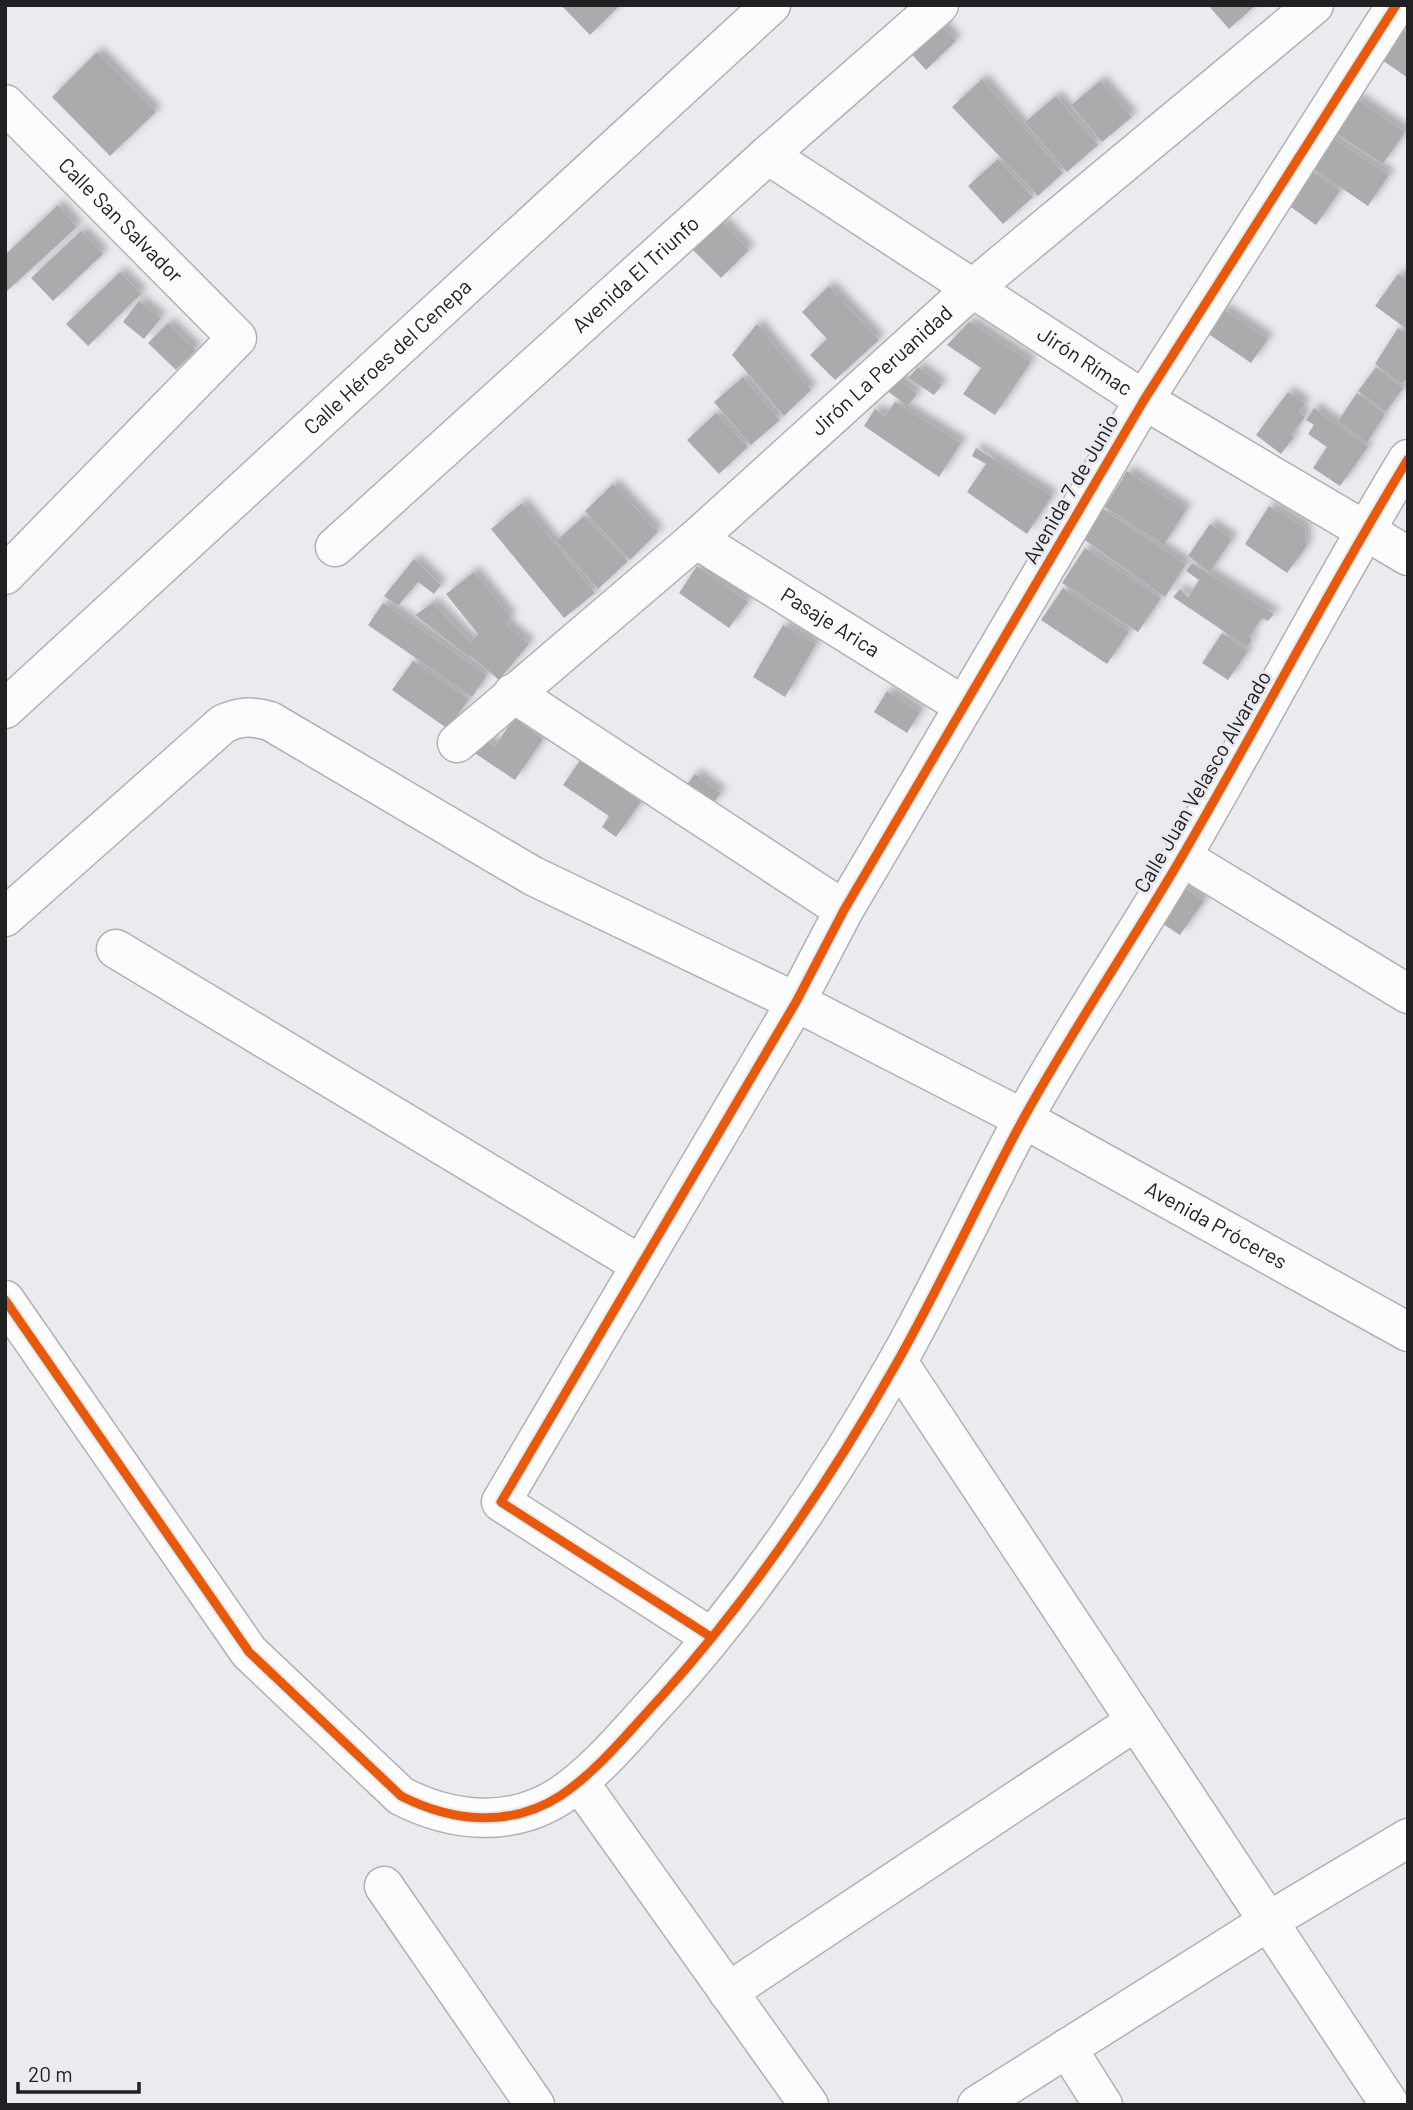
<svg xmlns="http://www.w3.org/2000/svg" width="1413" height="2110" font-family="Barlow,sans-serif">
<defs>
<filter id="shadow"><feDropShadow dx="6" dy="-6" stdDeviation="3.5" flood-color="#0004"/></filter>
</defs>
<rect width="100%" height="100%" fill="#e9ebee"/>
<g fill="#aaabad" filter="url(#shadow)">
<path d="M561 5H620L590 35Z"/>
<path d="M1208 5H1256L1229 29Z"/>
<path d="M936 20 956 41 926 70 906 48Z"/>
<path d="M1402 30 1408 34V78L1382 60Z"/>
<path d="M97 52 156 112 110 156 52 97Z"/>
<path d="M982 79 1063 173 1038 196 952 107Z"/>
<path d="M1100 81 1132 117 1102 142 1071 105Z"/>
<path d="M1056 96 1098 145 1067 172 1025 122Z"/>
<path d="M1356 98 1405 132 1383 164 1334 132Z"/>
<path d="M1329 135 1389 175 1368 206 1309 166Z"/>
<path d="M998 159 1033 197 1003 224 968 186Z"/>
<path d="M1312 171 1340 191 1316 225 1288 205Z"/>
<path d="M58 205 77 227 5 293V255Z"/>
<path d="M722 222 749 250 721 278 693 250Z"/>
<path d="M81 231 103 254 53 301 31 278Z"/>
<path d="M120 272 141 294 88 346 66 324Z"/>
<path d="M1398 274 1408 281V330L1375 306Z"/>
<path d="M829 286 879 340 835 380 810 355 827 339 802 312Z"/>
<path d="M139 301 161 318 144 339 123 322Z"/>
<path d="M1223 309 1268 339 1251 363 1207 333Z"/>
<path d="M969 322 1031 362 995 415 963 394 981 368 947 345Z"/>
<path d="M168 323 196 350 176 370 148 343Z"/>
<path d="M757 324 811 390 784 416 732 355Z"/>
<path d="M1398 328 1408 335V376L1402 384 1375 364Z"/>
<path d="M918 367 942 385 934 395 908 378Z"/>
<path d="M1376 367 1403 388 1386 412 1358 391Z"/>
<path d="M892 374 917 394 908 406 882 387Z"/>
<path d="M743 377 780 420 751 445 714 402Z"/>
<path d="M1288 392 1305 404 1299 412 1305 417 1291 435 1294 437 1281 454 1256 435Z"/>
<path d="M1357 393 1385 414 1367 443 1338 421Z"/>
<path d="M895 402 961 443 939 477 864 426 875 409 885 416Z"/>
<path d="M1314 408 1368 447 1340 486 1313 468 1327 447 1308 434 1314 425 1306 420Z"/>
<path d="M716 413 748 447 719 474 687 440Z"/>
<path d="M976 448 1052 496 1027 534 967 492 986 464 972 456Z"/>
<path d="M1127 471 1186 510 1164 545 1105 507Z"/>
<path d="M613 484 658 532 630 560 585 511Z"/>
<path d="M522 503 595 593 564 618 491 529Z"/>
<path d="M1269 506 1305 528 1306 547 1287 573 1245 544Z"/>
<path d="M1103 509 1186 564 1165 597 1082 538Z"/>
<path d="M584 516 628 561 598 589 556 541Z"/>
<path d="M1210 524 1232 539 1210 572 1188 556Z"/>
<path d="M1085 548 1161 598 1138 632 1062 583Z"/>
<path d="M414 559 441 585 434 594 418 582 398 606 384 596Z"/>
<path d="M1192 563 1274 614 1268 621 1262 618 1249 637 1252 640 1247 647 1173 597 1180 589 1188 597 1199 580 1186 571Z"/>
<path d="M697 566 748 602 729 628 679 593Z"/>
<path d="M474 572 511 618 505 623 529 644 499 680 471 656 469 657 415 615 433 603 471 642 478 634 446 594Z"/>
<path d="M1063 588 1129 632 1107 664 1041 620Z"/>
<path d="M383 603 487 675 472 697 368 625Z"/>
<path d="M783 625 816 644 785 697 753 677Z"/>
<path d="M1222 633 1248 651 1228 680 1202 663Z"/>
<path d="M413 661 469 699 448 729 392 690Z"/>
<path d="M887 691 920 712 907 733 874 712Z"/>
<path d="M514 718 543 739 515 780 464 746 474 732 495 746Z"/>
<path d="M581 759 641 802 616 837 602 827 609 816 563 785Z"/>
<path d="M695 774 721 793 705 813 680 794Z"/>
<path d="M1181 885 1204 901 1180 935 1157 920Z"/>
</g>
<g fill="none" stroke-linecap="round" stroke-linejoin="round">
<g stroke="#b0b1b4" stroke-width="41">
<g id="minor">
<path id="s1" d="M5 104 237 338 5 575"/>
<path id="s2" d="M768 155 1144 400 1408 556"/>
<path id="s3" d="M696 539 964 706"/>
<path id="s4" d="M335 547 768 155 939 5"/>
<path d="M513 693 844 910"/>
<path id="s5" d="M5 709 771 5"/>
<path id="s6" d="M457 743 696 539 972 289 1314 5"/>
<path d="M1182 857 1408 994"/>
<path id="s7" d="M5 917 223 724C240 716 252 716 270 721L533 876 796 1002 1024 1119 1408 1332"/>
<path d="M116 949 641 1265"/>
<path d="M5 1300 249 1652 401 1796C452 1822 510 1828 560 1796 599 1770 630 1730 661 1697 752 1596 828 1484 895 1366 940 1287 978 1203 1021 1123 1070 1033 1129 947 1181 858 1258 726 1328 590 1408 459"/>
<path d="M898 1362 1390 2105"/>
<path d="M711 1637 501 1502 796 1002 844 910 1144 400 1396 5"/>
<path d="M579 1782 809 2105"/>
<path d="M384 1886 535 2105"/>
<path d="M728 1992 1136 1721"/>
<path d="M1067 2048 1103 2105"/>
<path d="M977 2105 1269 1921 1408 1838"/>
</g>
</g>
<use href="#minor" stroke="#fcfcfc" stroke-width="38"/>
<g stroke="#e8eaef" stroke-width="13">
<g id="cycleway">
<path d="M5 1300 249 1652 401 1796C452 1822 510 1828 560 1796 599 1770 630 1730 661 1697 752 1596 828 1484 895 1366 940 1287 978 1203 1021 1123 1070 1033 1129 947 1181 858 1258 726 1328 590 1408 459"/>
<path d="M711 1637 501 1502 796 1002 844 910 1144 400 1396 5"/>
</g>
</g>
<use href="#cycleway" stroke="#e8590c" stroke-width="9"/>
</g>
<g text-anchor="middle" stroke-width="6" stroke-linejoin="round" paint-order="stroke">
<g font-size="21" fill="#202122" stroke="#e8eaef">
<text dy="7" stroke="none"><textPath href="#s1" startOffset="164">Calle San Salvador</textPath></text>
<text dy="7" stroke="none"><textPath href="#s4" startOffset="406">Avenida El Triunfo</textPath></text>
<text dy="7" stroke="none"><textPath href="#s5" startOffset="520">Calle Héroes del Cenepa</textPath></text>
<text dy="7" stroke="none"><textPath href="#s2" startOffset="378">Jirón Rímac</textPath></text>
<text dy="7" stroke="none"><textPath href="#s6" startOffset="565">Jirón La Peruanidad</textPath></text>
<text transform="translate(1071 489) rotate(-60)" y="7">Avenida 7 de Junio</text>
<text dy="7" stroke="none"><textPath href="#s3" startOffset="158">Pasaje Arica</textPath></text>
<text transform="translate(1203 782) rotate(-60)" y="7">Calle Juan Velasco Alvarado</text>
<text dy="7" stroke="none"><textPath href="#s7" startOffset="1412">Avenida Próceres</textPath></text>
</g>
</g>
<rect width="1413" height="2110" fill="none" stroke="#202122" stroke-width="14"/>
<path d="M18 2082v10h121v-10" fill="none" stroke="#202122" stroke-width="3.5"/>
<text x="28" y="2082" font-size="21" fill="#202122" stroke="#e8eaef" stroke-width="5" paint-order="stroke">20 m</text>
</svg>
